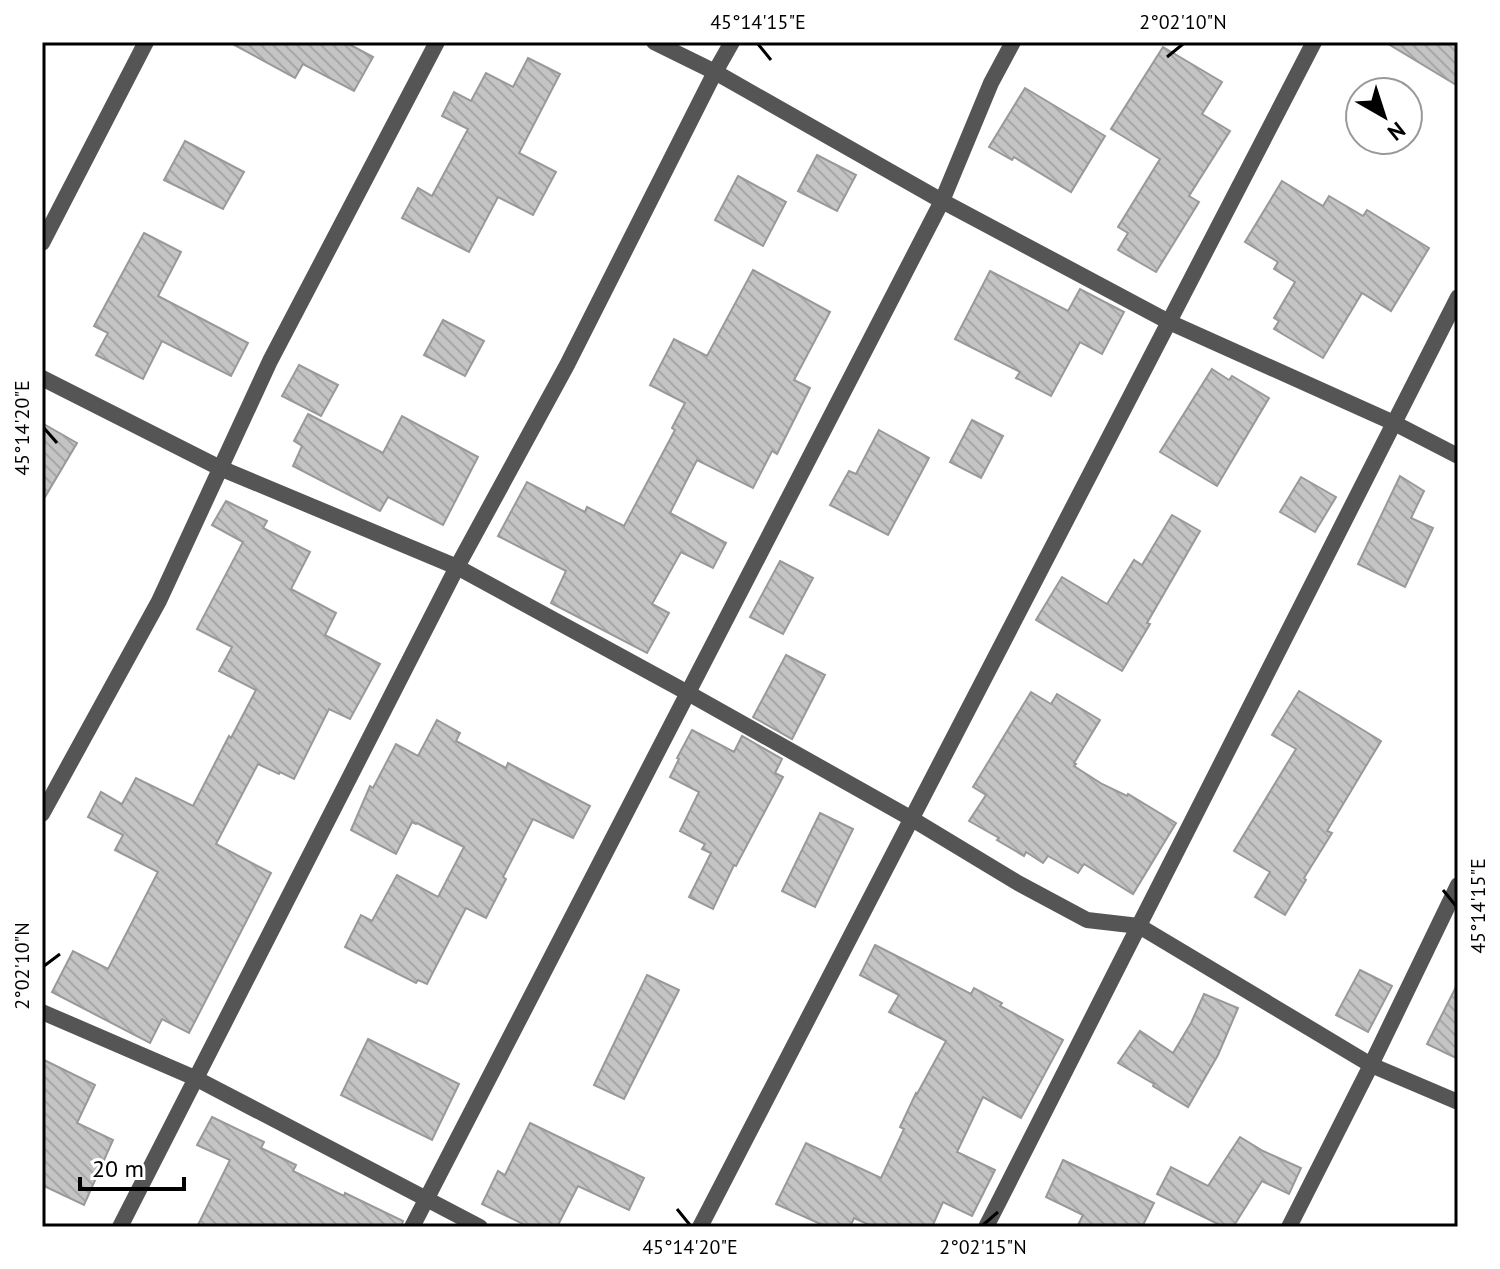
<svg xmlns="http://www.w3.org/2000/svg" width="1500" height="1269" font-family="'PT Sans',sans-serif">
<defs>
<pattern id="building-back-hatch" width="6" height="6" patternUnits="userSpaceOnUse" patternTransform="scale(2)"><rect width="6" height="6" fill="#c4c4c4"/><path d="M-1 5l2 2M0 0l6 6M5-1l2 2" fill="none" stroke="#a7a7a7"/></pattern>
</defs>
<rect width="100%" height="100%" fill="#fff"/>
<g fill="url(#building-back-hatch)" stroke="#999" stroke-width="2">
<path d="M229 42H345L373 57 354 91 303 64 295 78Z"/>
<path d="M1385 42H1458V86Z"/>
<path d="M1163 47 1222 82 1202 114 1230 131 1189 196 1199 202 1156 272 1118 250 1128 233 1118 227 1160 159 1111 129Z"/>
<path d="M528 58 560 74 519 153 556 172 533 215 498 197 469 252 402 218 418 188 432 196 468 129 442 116 454 92 471 101 486 73 513 87Z"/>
<path d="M1025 88 1105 136 1071 192 1014 157 1012 160 989 147Z"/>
<path d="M185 141 244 172 223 209 164 180Z"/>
<path d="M817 155 856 175 837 211 798 191Z"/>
<path d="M738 176 786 202 763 246 715 220Z"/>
<path d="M1282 181 1323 206 1329 196 1363 216 1367 210 1429 248 1391 311 1362 293 1323 358 1274 329 1279 321 1274 318 1295 282 1274 269 1278 262 1245 242Z"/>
<path d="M144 233 181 252 158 296 248 343 231 376 162 341 143 379 96 355 108 333 94 326Z"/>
<path d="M753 270 830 312 794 380 810 388 777 454 772 451 753 488 697 460 670 513 726 543 713 568 681 552 652 604 669 613 647 653 551 603 566 571 498 536 527 482 585 512 587 507 624 526 675 430 672 428 685 403 650 385 674 339 707 356Z"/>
<path d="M990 271 1068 311 1080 289 1124 312 1102 354 1080 342 1051 396 1016 378 1020 372 955 339Z"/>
<path d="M443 320 484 341 465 376 424 355Z"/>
<path d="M299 365 338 385 321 416 282 396Z"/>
<path d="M1212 369 1229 380 1232 376 1269 398 1217 486 1160 452Z"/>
<path d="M308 414 383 453 402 416 478 457 443 525 388 497 380 511 293 466 302 446 294 441Z"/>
<path d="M972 420 1003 436 981 478 950 462Z"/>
<path d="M42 423 77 443 42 502Z"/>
<path d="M879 430 929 458 888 535 830 505 849 471 856 474Z"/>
<path d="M1400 476 1424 491 1411 518 1433 528 1405 587 1358 564Z"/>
<path d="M1301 477 1336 497 1315 532 1280 512Z"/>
<path d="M226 501 267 521 263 528 310 552 291 589 336 613 325 635 380 664 350 719 329 709 294 779 280 772 279 774 258 764 216 844 271 873 189 1033 162 1019 150 1043 52 992 73 951 108 969 158 872 115 850 123 835 88 817 101 792 122 804 136 778 193 806 229 736 231 738 256 690 219 671 232 647 197 629 243 542 212 525Z"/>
<path d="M1172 515 1200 531 1147 623 1150 624 1122 671 1036 620 1062 577 1107 604 1134 560 1142 565Z"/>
<path d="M780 561 813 578 783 634 750 617Z"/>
<path d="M786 655 825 675 792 739 753 717Z"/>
<path d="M1299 691 1381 741 1327 831 1332 833 1304 878 1306 880 1285 915 1255 897 1270 872 1234 851 1296 749 1272 735Z"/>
<path d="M1031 692 1051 704 1057 694 1100 720 1074 763 1076 764 1074 766 1102 784 1127 796 1128 794 1176 823 1133 894 1084 864 1078 873 1048 856 1043 863 1026 852 1024 856 997 840 999 838 969 821 986 795 973 787Z"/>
<path d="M437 720 460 733 456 741 506 768 508 763 590 806 573 838 533 819 503 877 506 879 486 918 466 908 427 984 418 980 416 983 345 947 361 915 372 921 397 875 438 897 464 847 417 823 416 824 412 822 396 854 351 830 370 786 373 788 396 744 418 756Z"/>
<path d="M692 730 734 752 742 736 782 759 775 773 783 777 736 866 734 865 713 909 689 897 711 853 702 849 705 844 680 831 699 792 670 777 679 759 677 758Z"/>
<path d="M820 813 853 829 815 907 782 891Z"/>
<path d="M875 945 971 994 974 988 1002 1003 1000 1006 1063 1040 1021 1118 983 1097 957 1152 995 1170 972 1216 943 1202 932 1227H874L854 1218 850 1227H827L776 1204 806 1143 881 1178 904 1129 900 1127 916 1093 917 1094 946 1041 889 1012 899 995 860 975Z"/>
<path d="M1360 970 1392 986 1368 1032 1336 1015Z"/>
<path d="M647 975 679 990 624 1099 594 1085Z"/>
<path d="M1458 983V1059L1427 1044Z"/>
<path d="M1204 994 1238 1008 1218 1055 1188 1107 1153 1086 1154 1084 1118 1063 1140 1031 1173 1053 1191 1023Z"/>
<path d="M368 1039 459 1084 432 1140 341 1095Z"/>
<path d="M42 1059 95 1085 77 1123 113 1140 84 1205 42 1185Z"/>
<path d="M212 1117 264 1142 261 1148 296 1165 293 1171 344 1196 345 1193 403 1221 401 1227H197L230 1160 197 1145Z"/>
<path d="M530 1123 644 1178 629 1210 578 1186 557 1227H529L482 1204 498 1171 505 1175Z"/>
<path d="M1240 1137 1263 1151 1301 1168 1289 1194 1262 1181 1233 1227H1224L1157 1194 1171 1167 1208 1186Z"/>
<path d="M1063 1160 1154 1203 1142 1227H1077L1083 1215 1046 1197Z"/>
</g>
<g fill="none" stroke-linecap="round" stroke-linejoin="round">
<g stroke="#555" stroke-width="16">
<path d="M654 42 715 72 942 201 1169 322 1394 423 1458 456"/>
<path d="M42 243 146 42"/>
<path d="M42 378 220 468 457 567 688 693 912 819 1018 883 1087 920 1139 926 1371 1065 1458 1102"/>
<path d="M42 814 159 601 270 361 437 42"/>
<path d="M42 1012 195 1078 480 1227"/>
<path d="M120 1227 457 567 567 365 715 72 732 42"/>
<path d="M412 1227 942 201 991 83 1013 42"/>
<path d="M700 1227 1314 42"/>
<path d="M986 1227 1458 297"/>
<path d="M1289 1227 1371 1065 1458 885"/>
</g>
</g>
<path fill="none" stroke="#000" stroke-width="3" d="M758 44 771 60M1167 57 1183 44M44 428 57 443M1443 890 1456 906M44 966 60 954M677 1209 690 1225M983 1225 998 1212"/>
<rect width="1500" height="1269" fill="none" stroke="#ffffff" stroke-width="88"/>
<g transform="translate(1384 116) rotate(141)"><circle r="38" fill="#ffffff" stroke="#999999" stroke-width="2"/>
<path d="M0-6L14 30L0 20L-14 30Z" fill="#000000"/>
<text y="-12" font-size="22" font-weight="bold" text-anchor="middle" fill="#000000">N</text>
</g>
<path d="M80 1177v12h104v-12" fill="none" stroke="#000000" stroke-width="4"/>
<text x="92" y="1177" font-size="24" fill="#000000" stroke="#ffffff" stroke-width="6" paint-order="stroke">20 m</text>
<rect x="44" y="44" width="1412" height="1181" fill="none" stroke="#000" stroke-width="3"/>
<g font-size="20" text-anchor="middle" fill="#000">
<text x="758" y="29">45°14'15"E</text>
<text x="1183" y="29">2°02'10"N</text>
<text transform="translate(22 428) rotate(-90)" y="7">45°14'20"E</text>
<text transform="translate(1478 906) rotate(-90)" y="7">45°14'15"E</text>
<text transform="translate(22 966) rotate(-90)" y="7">2°02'10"N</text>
<text x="690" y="1254">45°14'20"E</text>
<text x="983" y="1254">2°02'15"N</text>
</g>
</svg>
